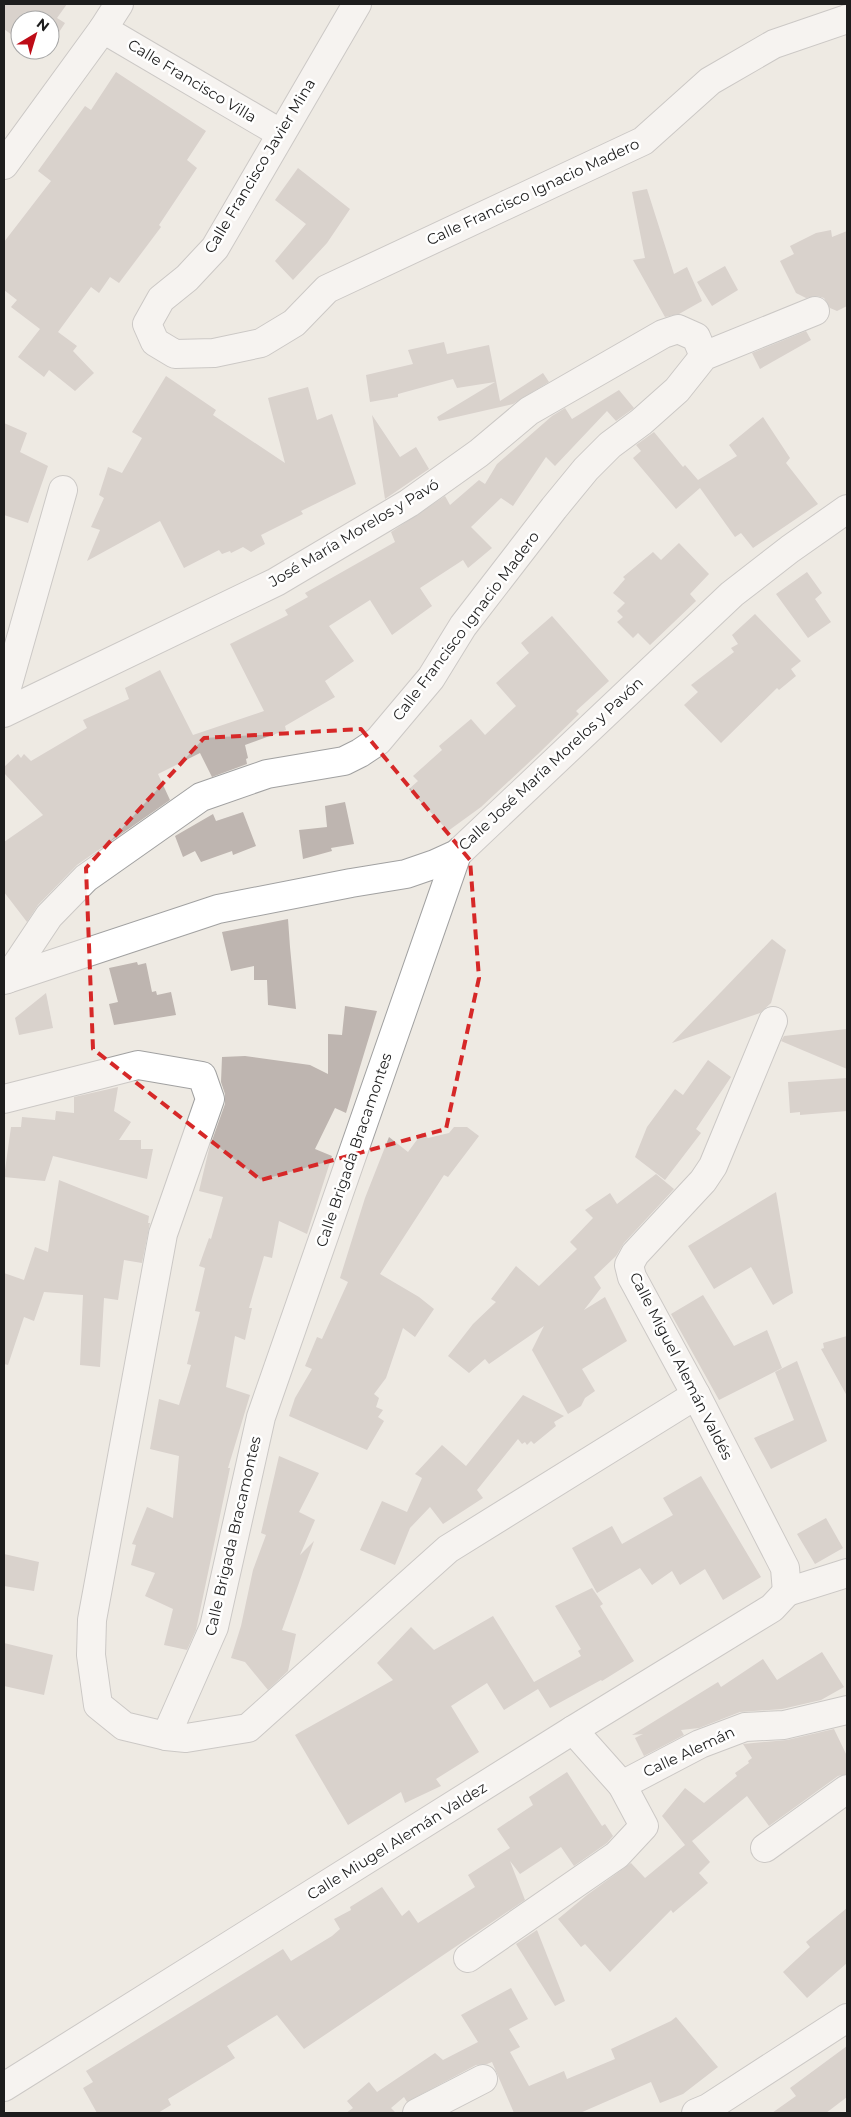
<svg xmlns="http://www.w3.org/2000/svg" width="851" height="2117" font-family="Montserrat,sans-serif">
<rect width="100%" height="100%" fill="#eeeae3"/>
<g fill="#beb5b0">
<path d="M4 4H67L57 18 65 23 50 46V20H20V41L4 29Z"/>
<path d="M116 72 206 131 187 160 197 168 159 225 161 227 119 283 110 277 99 293 91 287 58 332 77 346 73 351 94 373 75 391 49 370 44 377 18 357 40 329 11 307 17 300 4 290V242L51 181 38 171 85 106 91 110Z"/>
<path d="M298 168 350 209 327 243 293 280 275 261 306 224 275 200Z"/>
<path d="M647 189 674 274 687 267 702 301 679 314 665 317 633 260 645 258 632 192Z"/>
<path d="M831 230 832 237 847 231V306L837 311 830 308 824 298 817 296 806 298 796 293 780 261 794 254 790 246 816 233Z"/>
<path d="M725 266 738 290 712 306 697 282Z"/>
<path d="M806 331 811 340 760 369 752 353Z"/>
<path d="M444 342 447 354 489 345 500 401 543 373 549 382 513 404 439 421 437 417 495 382 457 388 453 379 398 394V397L370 402 366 375 413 364 408 350Z"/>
<path d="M166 376 216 410 213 415 285 463 268 398 308 387 317 420 332 414 356 484 301 511 303 514 261 535 265 544 251 552 243 547 231 553 230 551 222 554 219 550 184 568 160 521 87 561 100 530 91 527 104 498 99 495 108 467 122 473 142 438 132 432Z"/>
<path d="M619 390 634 408 616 421 607 411 555 466 546 457 513 506 501 498 471 527 492 548 468 568 463 560 420 588 432 606 392 635 370 600 329 626 354 661 325 681 335 697 285 726 286 730 245 745 248 758 246 759 247 764 212 777 200 753 158 774 170 800 77 865 38 905 27 922 4 892V842L43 815 4 773V767L18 754 21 758 24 754 31 761 87 728 83 720 129 699 125 688 160 670 193 735 264 711 230 644 288 615 285 610 308 597 305 593 395 542 391 532 445 496 450 505 479 480 485 484 497 464 552 416 565 408 572 419Z"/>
<path d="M372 415 400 457 416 447 429 469 385 499Z"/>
<path d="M763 417 790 458 786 463 818 504 753 548 741 533 735 537 700 488 676 509 633 458 641 451 636 445 654 432 683 467 685 465 698 480 737 456 729 445Z"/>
<path d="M4 423 27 433 20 452 48 466 28 523 4 515Z"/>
<path d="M679 543 709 574 690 594 696 601 650 645 638 633 633 638 617 622 623 617 617 611 625 603 613 593 625 579 623 577 653 552 661 560Z"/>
<path d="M807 572 822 593 815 599 831 622 808 638 776 594Z"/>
<path d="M755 614 801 661 791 669 796 676 779 690 777 688 721 743 684 705 698 692 691 685 734 652 731 648 738 644 732 635Z"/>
<path d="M552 616 609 681 576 711 579 714 538 754 481 807 448 831 409 789 418 781 413 776 442 750 439 746 471 719 485 735 516 706 496 683 529 653 521 643Z"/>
<path d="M345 802 354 844 331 848 332 851 303 859 299 830 327 827 325 806Z"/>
<path d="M243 812 256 846 233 855 232 851 201 862 195 851 183 857 175 836 213 814 216 821Z"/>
<path d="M288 919 290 947 296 1009 268 1005 267 980H254V966L231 971 222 932Z"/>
<path d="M772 939 786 950 771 1003 760 1013 672 1043Z"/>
<path d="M137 962 138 965 146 963 152 992 156 991 157 995 171 992 176 1015 114 1025 109 1004 118 1002 109 968Z"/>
<path d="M46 993 53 1028 19 1035 15 1018Z"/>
<path d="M345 1006 377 1011 346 1113 335 1108 315 1149 332 1156 307 1234 279 1221 272 1258 264 1256 249 1308H252L245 1340 235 1336 226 1387 250 1395 228 1468H230L196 1630 187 1650 164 1645 173 1609 145 1596 155 1573 131 1565 136 1545 132 1544 147 1507 173 1518 179 1456 150 1449 159 1399 179 1405 191 1365 187 1364 200 1312 195 1311 205 1268 199 1266 209 1238 211 1239 223 1197 199 1191 209 1149 225 1104V1094L221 1082 222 1057 245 1056 310 1065 328 1074V1034L342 1035Z"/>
<path d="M847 1029V1069L781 1041 784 1036Z"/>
<path d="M708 1060 731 1077 696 1129 701 1133 665 1180 635 1157 647 1127 675 1089 683 1095Z"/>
<path d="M847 1078V1111L800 1115V1112L790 1113 788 1082Z"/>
<path d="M118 1087 114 1111 131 1122 119 1140H141V1149H153L147 1179 53 1156 45 1181 4 1177 11 1127H21L22 1117 55 1120 56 1111 74 1113V1097Z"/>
<path d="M454 1127H467L479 1136 448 1177 444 1175 380 1274 419 1297 434 1309 415 1337 403 1328 386 1378 374 1394 379 1398 376 1407 383 1410 378 1417 384 1421 367 1450 289 1416 295 1398 312 1369 305 1366 317 1337 322 1339 348 1282 340 1278 365 1198 389 1137 408 1152 422 1133 428 1138 449 1133Z"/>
<path d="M656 1174 674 1189 624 1243 616 1256 594 1277 601 1288 584 1310 605 1297 627 1341 582 1369 595 1391 585 1398 581 1406 568 1414 532 1350 544 1326 489 1364 485 1359 469 1373 448 1356 473 1324 496 1302 491 1299 516 1266 539 1286 577 1249 570 1242 593 1218 585 1210 610 1193 617 1204Z"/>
<path d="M59 1180 149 1216 148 1223H150L142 1263 124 1260 118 1300 104 1298 100 1367 80 1365 83 1295 44 1292 34 1321 24 1317 8 1365 4 1364V1273L24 1280 35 1247 48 1252Z"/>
<path d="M776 1192 793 1293 773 1305 751 1267 714 1289 688 1246Z"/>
<path d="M703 1295 734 1346 767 1330 782 1368 719 1400 671 1314Z"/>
<path d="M847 1336V1396L821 1349 824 1348 823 1343Z"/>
<path d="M797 1361 827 1441 771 1469 754 1438 794 1420 775 1372Z"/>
<path d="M523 1395 564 1416 554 1422 556 1426 534 1444 531 1441 527 1445 525 1442 522 1444 518 1439 477 1490 483 1498 443 1524 430 1507 410 1528 395 1565 360 1550 382 1501 407 1512 422 1478 415 1474 442 1445 466 1466Z"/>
<path d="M279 1456 319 1473 299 1512 315 1520 300 1555 314 1541 282 1630 296 1634 288 1671 268 1690 245 1662 231 1658 241 1626 253 1570 266 1535 261 1533Z"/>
<path d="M701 1476 761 1577 723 1600 705 1569 680 1585 672 1571 652 1585 640 1568 597 1593 572 1548 612 1526 622 1544 673 1515 663 1498Z"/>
<path d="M826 1518 843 1548 815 1564 797 1534Z"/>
<path d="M4 1554 39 1562 34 1591 4 1586Z"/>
<path d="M592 1588 603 1604 600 1606 634 1661 602 1681 601 1680 550 1708 538 1689 504 1710 487 1683 451 1706 479 1752 436 1779 441 1786 405 1803 401 1792 348 1825 295 1735 393 1680 377 1663 411 1627 434 1650 493 1616 534 1682 581 1656 578 1651 581 1649 555 1606Z"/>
<path d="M4 1643 53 1655 44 1695 4 1686Z"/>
<path d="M822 1652 844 1687 821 1700 782 1709 740 1712 699 1728 681 1730 684 1735 644 1756 635 1738 643 1734 632 1735 718 1682 721 1687 763 1659 777 1680Z"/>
<path d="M834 1729 847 1756V1774L838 1776 769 1826 747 1796 692 1841 710 1862 699 1873 708 1883 673 1913 671 1910 610 1972 585 1944 581 1947 558 1919 587 1895 631 1863 645 1878 685 1845 662 1816 685 1788 704 1803 737 1776 735 1773 749 1763 748 1761 752 1758 743 1744 787 1740Z"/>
<path d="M567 1772 602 1826 605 1824 613 1836 607 1843 574 1866 561 1847 520 1874 510 1861 525 1900 304 2049 277 2015 227 2046 235 2058 168 2099 171 2105 158 2113H97L83 2088 93 2082 86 2071 283 1949 291 1961 332 1936 340 1929 334 1919 351 1910 350 1907 382 1887 402 1916 409 1910 418 1923 475 1887 468 1875 510 1848 497 1829 533 1805 529 1797Z"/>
<path d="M847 1908V1963L807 1998 783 1972 810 1947 806 1942Z"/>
<path d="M537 1930 565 2001 555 2006 516 1944Z"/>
<path d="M511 1988 528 2019 509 2029 520 2047 510 2052 529 2086 564 2071 567 2079 615 2059 611 2049 671 2021 676 2017 718 2067 683 2094 660 2103 651 2082 580 2113H514L492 2062 487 2064 476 2065 407 2102 404 2097 391 2108 396 2113H346L353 2108 347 2101 369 2082 377 2092 435 2053 443 2060 478 2042 461 2015Z"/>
<path d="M847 2046V2097L826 2113H772L796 2096 790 2088Z"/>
</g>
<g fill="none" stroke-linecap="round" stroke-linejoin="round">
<g stroke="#a1a1a1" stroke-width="30">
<g id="street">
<path d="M357 4 215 248 187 278 161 299 147 324 155 342 175 354 214 353 261 343 294 323 327 289 643 141 710 81 774 44 847 19"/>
<path d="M103 29 280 133"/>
<path d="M4 165 103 29 119 4"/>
<path d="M4 698 63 490"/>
<path d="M4 713 276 582 409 503 479 453 529 411 663 334 678 329 696 337 704 356"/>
<path d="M7 979 49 916 86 878 201 797 267 774 344 761 360 753 378 741 431 678 463 626 554 508 586 469 610 445 641 422 677 390 704 356 815 311"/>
<path d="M4 980 218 909 351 883 406 874 435 864 457 854 732 594 790 549 847 509"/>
<path d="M773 1021 713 1166 703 1181 635 1254 629 1265 632 1277 696 1395 785 1568 787 1592"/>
<path d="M4 1099 138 1065 202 1076 210 1099 163 1234 92 1620 91 1655 98 1705 124 1726 166 1736 186 1738 248 1728 448 1549 696 1395"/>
<path d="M787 1592 847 1573"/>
<path d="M166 1736 214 1627 261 1417 457 854"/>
<path d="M622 1785 700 1744 745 1727 784 1725 847 1710"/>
<path d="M765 1848 847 1789"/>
<path d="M468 1958 617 1855 644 1826 622 1785 573 1730"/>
<path d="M4 2087 573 1730 772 1608 787 1592"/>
<path d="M417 2113 483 2079"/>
<path d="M696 2113 708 2108 847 2018"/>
</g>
</g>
<use href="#street" stroke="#fff" stroke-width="28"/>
</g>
<path d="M0 0H851V2117H0ZM361 729 470 860 479 978 446 1129 261 1180 93 1049 86 868 204 738Z" fill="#eeeae3" fill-opacity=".55" fill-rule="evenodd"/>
<path fill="none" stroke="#d62828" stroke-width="4" stroke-dasharray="10 6" stroke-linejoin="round" d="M361 729 470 860 479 978 446 1129 261 1180 93 1049 86 868 204 738Z"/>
<g text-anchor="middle" stroke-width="5" stroke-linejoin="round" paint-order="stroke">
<g font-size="15" fill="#1d1d1d" stroke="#fff">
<text transform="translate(192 81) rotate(31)" y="5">Calle Francisco Villa</text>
<text transform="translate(260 166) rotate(-59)" y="5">Calle Francisco Javier Mina</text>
<text transform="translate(533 192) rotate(-25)" y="5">Calle Francisco Ignacio Madero</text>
<text transform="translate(354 533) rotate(-31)" y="5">José María Morelos y Pavó</text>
<text transform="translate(466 626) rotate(-53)" y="5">Calle Francisco Ignacio Madero</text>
<text transform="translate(551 764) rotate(-43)" y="5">Calle José María Morelos y Pavón</text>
<text transform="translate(354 1150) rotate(-71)" y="5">Calle Brigada Bracamontes</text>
<text transform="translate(681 1366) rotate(63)" y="5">Calle Miguel Alemán Valdés</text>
<text transform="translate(233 1536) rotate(-77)" y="5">Calle Brigada Bracamontes</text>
<text transform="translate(689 1752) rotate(-25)" y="5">Calle Alemán</text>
<text transform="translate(397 1841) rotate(-32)" y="5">Calle Miugel Alemán Valdez</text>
</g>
</g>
<rect width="851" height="2117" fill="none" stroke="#1d1d1d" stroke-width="10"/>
<g transform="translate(35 35) rotate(38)"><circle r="24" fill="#ffffff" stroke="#a5a5a5"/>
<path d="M0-4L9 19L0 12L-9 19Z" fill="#be0c17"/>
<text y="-8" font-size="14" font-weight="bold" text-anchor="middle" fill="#1d1d1d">N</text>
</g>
</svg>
